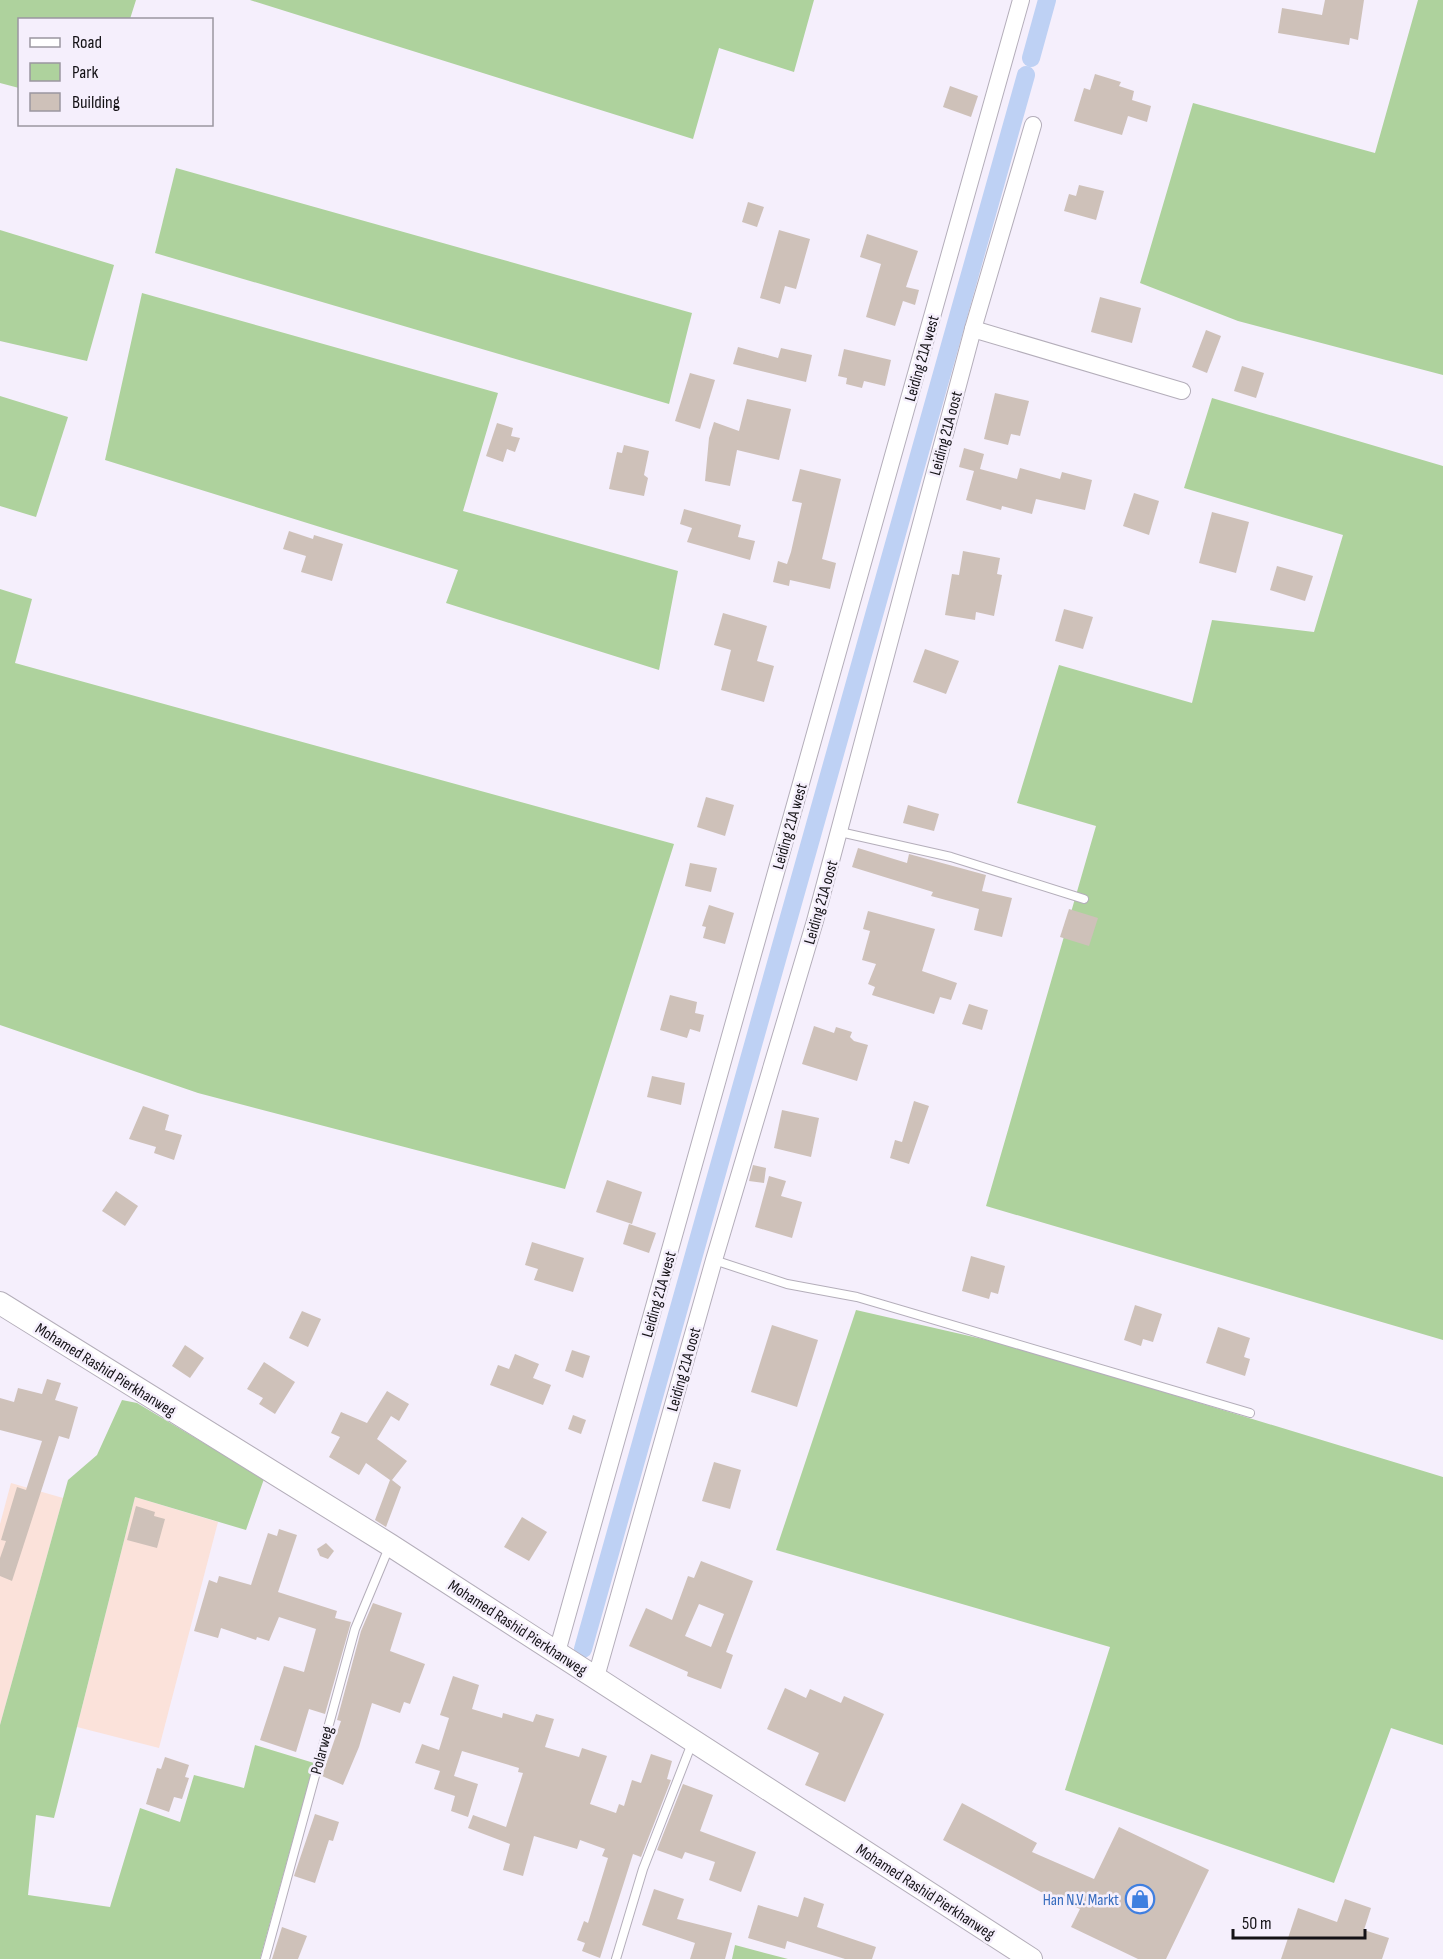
<svg xmlns="http://www.w3.org/2000/svg" width="1443" height="1959" font-family="'Sofia Sans Condensed',sans-serif">
<rect width="100%" height="100%" fill="#f5effc"/>
<g fill="#fbe2da">
<path d="M11 1483 63 1498 0 1725V1524Z"/>
<path d="M135 1497 218 1522 159 1748 77 1727Z"/>
</g>
<g fill="#aed29d">
<path d="M0 0H136L130 19 20 20 19 88 0 83Z"/>
<path d="M250 0H814L794 72 719 48 693 139Z"/>
<path d="M1418 0H1443V375L1238 321 1140 283 1193 103 1375 153Z"/>
<path d="M176 168 692 313 669 404 155 253Z"/>
<path d="M0 230 114 265 87 361 0 341Z"/>
<path d="M142 293 498 393 463 511 678 571 659 670 446 603 458 570 105 460Z"/>
<path d="M0 396 68 417 36 517 0 506Z"/>
<path d="M1212 398 1443 466V1340L986 1206 1096 826 1017 803 1059 665 1192 703 1212 620 1314 632 1343 535 1184 488Z"/>
<path d="M0 589 32 599 15 663 674 844 565 1189 198 1093 0 1025Z"/>
<path d="M856 1310 1013 1346 1443 1477V1745L1391 1728 1334 1883 1065 1790 1110 1647 776 1550Z"/>
<path d="M122 1400 137 1403 264 1479 246 1530 135 1497 54 1818 36 1815 28 1895 110 1907 140 1808 180 1822 194 1775 244 1788 255 1745 314 1763 260 1959H0V1725L68 1480 97 1455Z"/>
<path d="M735 1945 788 1959H732Z"/>
</g>
<g fill="none" stroke-linecap="round" stroke-linejoin="round">
<g stroke="#bed1f4" stroke-width="18">
<path d="M1031 58 1047 0"/>
<path d="M583 1649 1026 75"/>
</g>
</g>
<g fill="#cec1b9" fill-rule="evenodd">
<path d="M1325 0H1364L1358 40 1350 38 1349 45 1278 33 1282 8 1322 15Z"/>
<path d="M1095 74 1121 82 1119 86 1134 91 1132 100 1151 106 1147 122 1128 116 1122 135 1074 121 1084 88 1090 90Z"/>
<path d="M950 86 978 96 971 117 943 107Z"/>
<path d="M1079 185 1104 191 1096 220 1064 211 1069 194 1076 196Z"/>
<path d="M748 202 764 207 757 227 742 222Z"/>
<path d="M779 230 810 239 796 289 785 286 780 304 760 298Z"/>
<path d="M867 234 918 251 906 287 919 290 915 305 903 301 895 326 866 317 881 264 860 257Z"/>
<path d="M1100 297 1141 308 1132 343 1091 332Z"/>
<path d="M1206 330 1221 336 1207 373 1192 367Z"/>
<path d="M738 347 778 358 781 348 812 355 806 382 733 364Z"/>
<path d="M844 349 891 360 885 386 864 381 862 388 846 384 847 378 838 376Z"/>
<path d="M1242 366 1264 373 1256 398 1234 391Z"/>
<path d="M690 373 715 380 700 429 675 421Z"/>
<path d="M995 393 1029 401 1020 436 1011 434 1008 445 984 439Z"/>
<path d="M747 399 791 409 779 460 737 450 730 486 705 481 709 438 714 422 739 431Z"/>
<path d="M497 423 513 428 511 436 520 438 515 452 507 449 503 462 486 456Z"/>
<path d="M624 445 649 451 644 475 648 478 644 496 609 489 617 452 622 453Z"/>
<path d="M964 448 984 454 980 469 1017 479 1020 468 1060 479 1062 472 1092 480 1085 510 1036 499 1032 514 1002 506 1001 510 966 500 974 471 959 467Z"/>
<path d="M800 469 841 479 822 559 836 563 830 589 790 580 789 586 773 582 778 561 787 564 791 552 802 503 792 501Z"/>
<path d="M1134 493 1159 501 1149 535 1123 526Z"/>
<path d="M684 509 741 525 738 537 755 541 750 560 687 542 692 528 680 524Z"/>
<path d="M1212 512 1249 522 1236 573 1199 563Z"/>
<path d="M289 531 313 539 314 535 343 544 332 581 301 572 306 556 283 549Z"/>
<path d="M963 551 1000 558 997 574 1002 575 994 616 976 612 975 620 945 615 952 574 959 575Z"/>
<path d="M1277 566 1313 576 1305 601 1270 590Z"/>
<path d="M1064 609 1093 617 1083 649 1055 641Z"/>
<path d="M723 613 767 626 757 661 774 666 764 702 721 690 731 650 714 645Z"/>
<path d="M925 649 959 661 946 694 913 682Z"/>
<path d="M706 797 734 805 725 836 697 827Z"/>
<path d="M908 805 939 814 934 831 903 823Z"/>
<path d="M858 848 907 863 909 854 986 875 982 891 1012 898 1002 937 974 930 979 909 931 896 933 892 852 867Z"/>
<path d="M690 863 717 868 711 892 685 886Z"/>
<path d="M709 905 734 913 725 944 703 938 706 927 702 926Z"/>
<path d="M1069 909 1098 918 1089 946 1060 937Z"/>
<path d="M868 911 935 929 922 971 957 983 951 1000 940 997 934 1014 872 995 875 987 868 984 876 964 862 960 870 931 863 929Z"/>
<path d="M670 995 697 1002 695 1013 704 1015 700 1032 690 1029 687 1038 660 1030Z"/>
<path d="M969 1004 988 1010 982 1030 962 1024Z"/>
<path d="M814 1026 834 1033 836 1027 852 1032 850 1037 854 1041 868 1045 857 1081 802 1064Z"/>
<path d="M652 1076 685 1083 681 1105 647 1097Z"/>
<path d="M914 1101 929 1106 909 1164 890 1158 895 1140 902 1142Z"/>
<path d="M143 1106 169 1115 165 1130 182 1135 174 1160 154 1153 156 1147 129 1139Z"/>
<path d="M782 1110 819 1118 811 1157 774 1148Z"/>
<path d="M753 1165 766 1168 764 1183 749 1181Z"/>
<path d="M769 1176 786 1181 781 1196 802 1202 792 1238 755 1227Z"/>
<path d="M607 1180 642 1192 632 1224 596 1212Z"/>
<path d="M116 1191 138 1206 125 1226 102 1211Z"/>
<path d="M629 1224 656 1233 649 1253 623 1244Z"/>
<path d="M532 1242 584 1258 573 1292 534 1280 538 1269 525 1265Z"/>
<path d="M971 1256 1005 1266 998 1294 991 1292 989 1299 962 1291Z"/>
<path d="M1135 1305 1162 1314 1153 1342 1143 1339 1141 1346 1124 1340Z"/>
<path d="M302 1311 321 1319 308 1347 289 1338Z"/>
<path d="M772 1325 818 1340 797 1407 751 1392Z"/>
<path d="M1218 1327 1250 1338 1244 1357 1250 1359 1245 1376 1206 1363Z"/>
<path d="M185 1345 204 1358 190 1378 172 1366Z"/>
<path d="M572 1350 590 1356 583 1378 565 1371Z"/>
<path d="M515 1354 539 1364 533 1378 551 1385 543 1405 490 1385 498 1365 509 1369Z"/>
<path d="M264 1362 295 1382 275 1414 259 1404 263 1398 247 1389Z"/>
<path d="M47 1379 61 1383 55 1400 78 1407 69 1439 59 1436 12 1581 0 1576V1558L6 1541 1 1540 17 1487 26 1490 42 1441 0 1430V1398L14 1402 18 1388 42 1394Z"/>
<path d="M387 1391 409 1404 399 1421 391 1416 377 1439 407 1461 392 1480 401 1487 386 1527 375 1520 390 1480 366 1463 359 1475 329 1457 340 1437 331 1433 341 1412 367 1423Z"/>
<path d="M573 1415 586 1420 581 1434 568 1429Z"/>
<path d="M714 1462 741 1470 730 1509 702 1501Z"/>
<path d="M136 1506 155 1512 154 1516 165 1519 157 1548 127 1540Z"/>
<path d="M522 1517 547 1532 529 1561 504 1547Z"/>
<path d="M279 1529 297 1535 278 1592 337 1611 335 1618 351 1622 325 1714 309 1709 296 1752 260 1740 284 1666 304 1672 316 1629 279 1617 269 1641 257 1637 256 1640 221 1628 218 1638 194 1631 209 1580 217 1583 219 1576 251 1585 268 1533 277 1536Z"/>
<path d="M326 1543 334 1551 328 1559 320 1556 317 1549Z"/>
<path d="M701 1561 753 1581 726 1652 733 1655 721 1689 687 1676 688 1672 629 1646 646 1608 672 1620 688 1576 694 1578ZM699 1604 724 1614 711 1647 685 1636Z"/>
<path d="M373 1603 402 1613 390 1651 425 1664 410 1704 404 1702 400 1713 372 1703 359 1747 343 1785 322 1776 341 1721 337 1720 361 1631Z"/>
<path d="M453 1676 479 1685 472 1709 502 1718 503 1713 533 1722 536 1714 554 1719 545 1747 579 1757 582 1748 607 1756 590 1804 616 1813 619 1804 624 1806 632 1780 641 1783 651 1754 672 1761 667 1779 671 1780 641 1857 633 1854 600 1958 582 1951 585 1943 577 1940 584 1921 588 1923 608 1858 602 1856 605 1849 580 1840 577 1849 534 1836 523 1876 503 1870 510 1844 468 1828 473 1815 506 1827 523 1773 518 1772 519 1768 462 1751 454 1776 478 1784 468 1817 451 1811 455 1796 434 1789 440 1771 415 1763 422 1744 439 1750 449 1718 440 1715Z"/>
<path d="M785 1688 806 1698 810 1689 841 1703 844 1696 884 1714 845 1802 805 1785 819 1753 767 1729Z"/>
<path d="M165 1757 189 1765 185 1777 189 1778 182 1799 174 1797 169 1812 146 1804 157 1768 161 1769Z"/>
<path d="M683 1784 713 1795 700 1831 756 1852 741 1892 709 1880 715 1862 685 1852 682 1859 657 1850Z"/>
<path d="M962 1803 1037 1843 1032 1852 1094 1879 1119 1827 1209 1870 1166 1959H1138L1071 1927 1080 1909 1041 1892 943 1840Z"/>
<path d="M315 1814 339 1822 333 1841 329 1840 315 1883 294 1876Z"/>
<path d="M654 1889 684 1899 677 1919 732 1933 725 1959H690L695 1943 642 1925Z"/>
<path d="M804 1897 824 1904 817 1927 876 1947 872 1959H845L787 1941 785 1949 748 1938 758 1905 798 1917Z"/>
<path d="M1345 1899 1371 1908 1364 1930 1389 1938 1382 1959H1281L1298 1908 1337 1922Z"/>
<path d="M282 1927 307 1936 298 1959H272Z"/>
</g>
<g fill="none" stroke-linecap="round" stroke-linejoin="round">
<g stroke="#b4aeba" stroke-width="10">
<g id="lane">
<path d="M840 832 951 857 1084 899"/>
<path d="M714 1260 787 1284 857 1297 1250 1413"/>
<path d="M265 1959 355 1629 390 1545"/>
<path d="M616 1959 643 1869 692 1743"/>
</g>
</g>
<g stroke="#b4aeba" stroke-width="18">
<g id="street">
<path d="M973 329 1182 391"/>
<path d="M557 1652 1021 0"/>
<path d="M596 1677 714 1260 815 921 973 329 1033 125"/>
</g>
</g>
<g stroke="#b4aeba" stroke-width="24">
<path id="secondary" d="M0 1303 390 1545 1031 1959"/>
</g>
<use href="#lane" stroke="#fff" stroke-width="8"/>
<use href="#street" stroke="#fff" stroke-width="16"/>
<use href="#secondary" stroke="#fff" stroke-width="22"/>
</g>
<defs>
<g id="shop-ring" transform="scale(1.5)"><circle r="9.5" fill="#f5effc" stroke="#3f7fe0" stroke-width="1.5"/><path d="M-5-2.5h2.3a2.7 3.5 0 0 1 5.4 0H5L5.5 6h-11ZM-1.5-2.5h3a1.5 2.3 0 0 0-3 0Z" fill="#3f7fe0"/></g>
</defs>
<g fill-rule="evenodd">
<use href="#shop-ring" x="1140" y="1899"/>
</g>
<g text-anchor="middle" stroke-width="5" stroke-linejoin="round" paint-order="stroke">
<g font-size="16" fill="#141216" stroke="#f5effc">
<text transform="translate(921 358) rotate(-74)" y="6">Leiding 21A west</text>
<text transform="translate(945 433) rotate(-75)" y="6">Leiding 21A oost</text>
<text transform="translate(789 826) rotate(-74)" y="6">Leiding 21A west</text>
<text transform="translate(820 902) rotate(-74)" y="6">Leiding 21A oost</text>
<text transform="translate(658 1294) rotate(-74)" y="6">Leiding 21A west</text>
<text transform="translate(106 1369) rotate(32)" y="6">Mohamed Rashid Pierkhanweg</text>
<text transform="translate(683 1369) rotate(-74)" y="6">Leiding 21A oost</text>
<text transform="translate(518 1627) rotate(33)" y="6">Mohamed Rashid Pierkhanweg</text>
<text transform="translate(321 1750) rotate(-75)" y="6">Polarweg</text>
<text transform="translate(926 1891) rotate(33)" y="6">Mohamed Rashid Pierkhanweg</text>
</g>
<g font-size="16" fill="#366cbe" stroke="#f5effc" text-anchor="end">
<text x="1119" y="1905">Han N.V. Markt</text>
</g>
</g>
<rect x="18" y="18" width="195" height="108" fill="#f5effc" stroke="#9b97a0" stroke-width="1.5"/>
<rect x="30" y="38" width="30" height="9" fill="#ffffff" stroke="#9b97a0" stroke-width="1.5"/>
<text x="72" y="48" font-size="18" fill="#141216">Road</text>
<rect x="30" y="63" width="30" height="18" fill="#aed29d" stroke="#9b97a0" stroke-width="1.5"/>
<text x="72" y="78" font-size="18" fill="#141216">Park</text>
<rect x="30" y="93" width="30" height="18" fill="#cec1b9" stroke="#9b97a0" stroke-width="1.5"/>
<text x="72" y="108" font-size="18" fill="#141216">Building</text>
<path d="M1233 1929v9h132v-9" fill="none" stroke="#141216" stroke-width="3"/>
<text x="1242" y="1929" font-size="18" fill="#141216" stroke="#f5effc" stroke-width="4.5" paint-order="stroke">50 m</text>
</svg>
